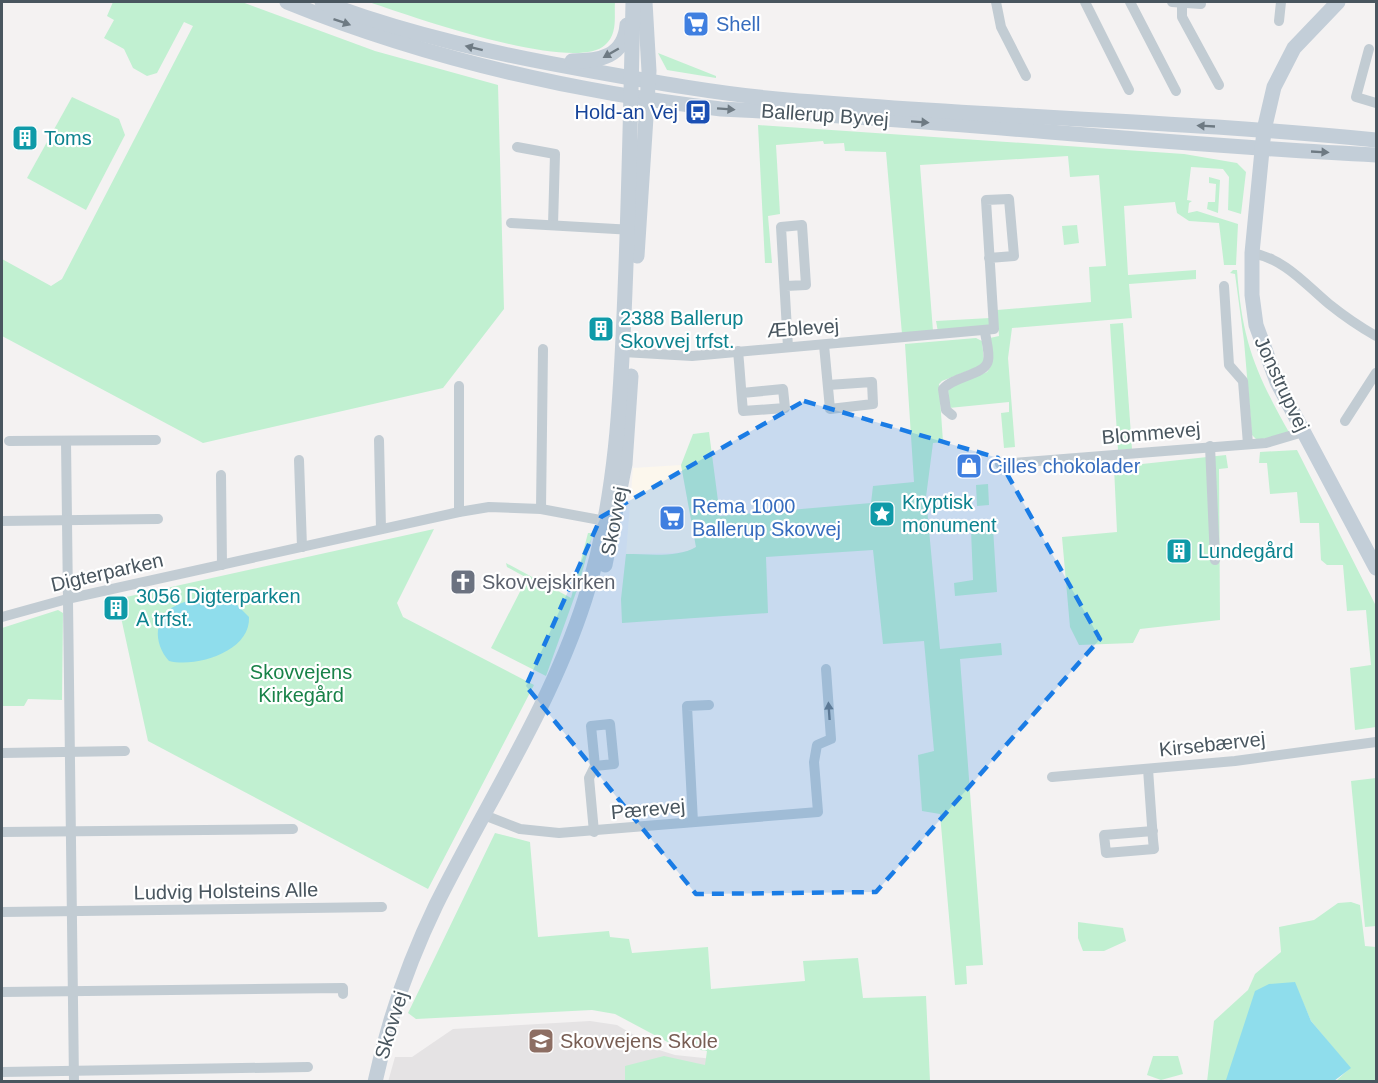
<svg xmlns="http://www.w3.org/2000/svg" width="1378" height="1083" font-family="Arial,sans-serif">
<rect width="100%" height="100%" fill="#f4f2f2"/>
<path fill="#fcf7ed" d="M681 465 696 547 689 551 674 553 626 554 633 468Z"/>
<path fill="#e5e3e4" d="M590 1021 617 1025 659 1050 675 1055 926 1081 388 1082 395 1057H412L453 1029Z"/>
<g fill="#c1f0d1">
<path d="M113 2H242L375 51 498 85 504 309 443 388 203 443 2 336V259L51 286 62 279 193 26 184 22 157 73 147 76 133 68 124 49 104 38 114 20 107 16Z"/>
<path d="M369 2H615C614 17 618 34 605 45 574 74 410 16 369 2Z"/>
<path d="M658 53 716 76V78L667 70Z"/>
<path d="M72 97 119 119 125 135 86 210 27 178Z"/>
<path d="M758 125 1184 154 1237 163 1246 172 1241 214 1228 210 1229 177 1223 169 1191 167 1187 200 1192 201 1189 203 1188 213 1197 211 1238 224 1236 265H1224L1219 223 1189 221 1177 213 1175 202 1124 206 1128 275 1196 270V279L1129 284 1132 318 1012 328 1008 358 1015 447 1004 448 1001 413 1009 412V402L949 408 948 388 987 372 990 368V338L999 336 997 310 1091 302 1089 267 1106 266 1099 175 1070 177 1068 156 920 165 933 331 902 334 886 152 845 151 844 143 824 144 823 141 776 145 780 214 768 216 772 263H765Z"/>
<path d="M1209 177 1220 180 1218 213 1207 209 1208 202H1215L1216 184 1209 183Z"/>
<path d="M1077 225 1079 243 1064 245 1062 226Z"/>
<path d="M1233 270H1237C1242 341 1255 372 1290 434L1257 440 1252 435 1244 341 1235 274 1230 273Z"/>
<path d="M990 318V325L938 332 936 321Z"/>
<path d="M1123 323 1132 449 1118 450 1110 324Z"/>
<path d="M976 338 982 341 984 361 980 366 942 381 939 384 943 442 933 443 926 497 940 649 1001 643 1002 655 960 659 983 965 966 966 967 984 955 985 940 814 922 811 918 755 934 751 924 641 883 644 873 550 766 557 768 613 622 623 621 599 626 554C648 554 677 558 696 547L681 465 693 434 709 432 720 516 871 503 873 486 914 482 905 344Z"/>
<path d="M1297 450 1376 606V727L1355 730 1350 668 1371 665 1366 610 1347 611 1343 565H1327L1321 560 1319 523H1300L1297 492 1270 494 1267 463H1259L1260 452Z"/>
<path d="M1226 455 1228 468 1219 469 1220 620 1140 629 1133 643 1079 645 1070 627 1062 537 1117 532 1114 467Z"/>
<path d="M988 484 989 505 977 506 976 485Z"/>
<path d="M993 528 997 592 955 596 954 583 973 580 971 530Z"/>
<path d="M434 529 397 603 403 617 534 685 428 889 148 741 117 599Z"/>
<path d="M588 533H593L578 587 546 676 491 648 527 578 507 567 506 563 571 598Z"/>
<path d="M58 610 63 613 62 700 28 699 24 706H2V628Z"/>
<path d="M1376 778V926L1365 927 1351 781Z"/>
<path d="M495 833 530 842 538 937 609 931 610 937 629 939 632 953 708 947 711 989 805 981 803 961 858 958 863 998 926 996 930 1081H625V1066L664 1056 705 1065 707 1051 675 1046 615 1014 592 1010 416 1019 408 1013Z"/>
<path d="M1351 902 1360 905 1365 946 1376 947V1081H1336L1350 1068 1311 1021 1294 982 1227 1081H1229L1207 1082 1214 1021 1248 990 1255 974 1281 952 1279 927 1314 920 1338 903Z"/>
<path d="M1078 922 1123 928 1126 941 1104 951H1083L1078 938Z"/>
<path d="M1153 1056H1178L1183 1074 1161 1080 1147 1075Z"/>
</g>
<g fill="#8fddec">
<path d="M219 595 231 599 249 617C251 651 197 668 169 661 153 643 153 616 177 605 189 599 206 598 219 595Z"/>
<path d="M1295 982 1311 1021 1351 1068 1334 1081 1226 1080 1255 991 1269 984Z"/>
</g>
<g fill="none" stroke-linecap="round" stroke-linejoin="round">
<g stroke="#c2ccd3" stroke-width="10">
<path d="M996 2 1001 27 1026 76"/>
<path d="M1085 2 1129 90"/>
<path d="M1130 2 1176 91"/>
<path d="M1172 2 1201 4"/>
<path d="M1182 3V17L1219 85"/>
<path d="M1279 21 1281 2"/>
<path d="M1369 49 1356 97 1376 103"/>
<path d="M517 147 555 154 553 225"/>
<path d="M511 223 633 230"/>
<path d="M1252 253C1285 259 1305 284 1329 304 1344 316 1360 327 1376 336"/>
<path d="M786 286 806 285 802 225 781 227 788 347"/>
<path d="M1224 286 1229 365 1243 381 1248 444"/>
<path d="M824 345 830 409 873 404 872 382 828 385"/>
<path d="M738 351C740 371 741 391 743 411L785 408 783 389 742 393"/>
<path d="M623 352 692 356 994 329 986 200 1009 199 1014 256 989 258"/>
<path d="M459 386V512"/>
<path d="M952 415 946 410 943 389C954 376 985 375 988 361 990 353 986 340 985 332"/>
<path d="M1345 421 1376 373"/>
<path d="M379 440 381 529"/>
<path d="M9 441 156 440"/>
<path d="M66 441 74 1082"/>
<path d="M1210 446 1215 560"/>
<path d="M299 460 302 547"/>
<path d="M1000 464 1266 443 1303 432"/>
<path d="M221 475 222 565"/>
<path d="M541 509 543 349"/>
<path d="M2 521 158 519"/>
<path d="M2 617 67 599 459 512 489 507 541 509 611 522"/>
<path d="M2 753 125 751"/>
<path d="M1148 769 1153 840 1154 849 1106 853 1104 835 1153 831"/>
<path d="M1052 777 1235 761 1376 742"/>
<path d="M484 815 520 829 559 833 818 812 814 762 817 745 831 739 826 669"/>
<path d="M693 822 687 706 709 705"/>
<path d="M2 832 293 829"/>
<path d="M594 832 589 778 595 766 591 726 610 724 614 764 595 766"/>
<path d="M2 912 382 907"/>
<path d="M2 992 343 988V994"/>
<path d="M2 1072 308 1067"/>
</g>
<g stroke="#c3ced8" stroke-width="15">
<path d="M287 2C425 58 574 92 721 109 940 119 1158 145 1376 155"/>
<path d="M322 2C410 35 500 55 592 71 653 82 715 93 777 99 977 117 1177 120 1376 140"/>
<path d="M1338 2 1294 48 1274 87 1264 130 1252 253V295L1256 325 1277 382 1376 568"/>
<path d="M572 61C600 61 624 57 627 25"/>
<path d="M637 256 649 71 645 2"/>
<path d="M605 565 625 464 631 376"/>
<path d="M375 1082C388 1021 409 961 436 905 486 804 550 708 585 599 617 500 621 394 625 291 629 194 631 98 633 2"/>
</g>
</g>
<defs><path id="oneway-solid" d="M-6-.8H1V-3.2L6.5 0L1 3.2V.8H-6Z" transform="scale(1.5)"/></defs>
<g fill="#6e7a83">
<use href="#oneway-solid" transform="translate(342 22) rotate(19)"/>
<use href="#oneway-solid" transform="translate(474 48) rotate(-166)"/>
<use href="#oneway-solid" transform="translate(611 53) rotate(150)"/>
<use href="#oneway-solid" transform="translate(726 109) rotate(4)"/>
<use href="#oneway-solid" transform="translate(920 122) rotate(4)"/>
<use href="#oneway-solid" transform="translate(1206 126) rotate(-177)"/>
<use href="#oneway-solid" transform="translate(1320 152) rotate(3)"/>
</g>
<use fill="#6d7982" href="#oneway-solid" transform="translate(829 711) rotate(-94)"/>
<path fill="#1a7ce5" fill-opacity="0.2" stroke="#1a7ce5" stroke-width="4.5" stroke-dasharray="12 8" stroke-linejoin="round" d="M804 401 998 458 1100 639 876 892 696 894 526 686 601 517Z"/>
<defs>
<g id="supermarket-square" transform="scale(1.35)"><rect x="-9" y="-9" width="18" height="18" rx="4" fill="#3f7fe0" stroke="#fff"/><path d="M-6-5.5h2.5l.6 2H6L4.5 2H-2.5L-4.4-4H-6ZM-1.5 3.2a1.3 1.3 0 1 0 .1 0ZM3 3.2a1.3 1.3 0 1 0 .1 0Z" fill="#fff"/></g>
<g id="bus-square" transform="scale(1.35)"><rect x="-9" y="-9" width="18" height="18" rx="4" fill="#1a4fb4" stroke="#fff"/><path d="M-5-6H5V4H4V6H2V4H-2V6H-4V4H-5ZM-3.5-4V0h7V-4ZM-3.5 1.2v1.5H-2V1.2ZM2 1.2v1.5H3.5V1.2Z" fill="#fff"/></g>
<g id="building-square" transform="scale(1.35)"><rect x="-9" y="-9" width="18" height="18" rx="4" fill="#0f9aa8" stroke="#fff"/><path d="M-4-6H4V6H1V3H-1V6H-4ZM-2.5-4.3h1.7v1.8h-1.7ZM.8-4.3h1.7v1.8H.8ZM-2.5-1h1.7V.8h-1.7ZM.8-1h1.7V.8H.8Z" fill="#fff"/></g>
<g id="shop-square" transform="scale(1.35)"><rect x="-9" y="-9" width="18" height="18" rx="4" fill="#3f7fe0" stroke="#fff"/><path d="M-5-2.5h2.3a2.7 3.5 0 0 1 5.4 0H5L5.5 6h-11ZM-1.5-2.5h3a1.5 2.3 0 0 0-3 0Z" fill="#fff"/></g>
<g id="sight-square" transform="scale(1.35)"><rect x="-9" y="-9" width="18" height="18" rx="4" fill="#0f9aa8" stroke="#fff"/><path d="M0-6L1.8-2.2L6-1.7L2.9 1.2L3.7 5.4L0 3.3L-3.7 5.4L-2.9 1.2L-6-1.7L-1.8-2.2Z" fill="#fff"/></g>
<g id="church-square" transform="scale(1.35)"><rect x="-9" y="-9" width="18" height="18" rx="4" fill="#6b7280" stroke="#fff"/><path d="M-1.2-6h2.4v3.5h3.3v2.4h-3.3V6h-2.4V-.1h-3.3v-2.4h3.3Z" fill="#fff"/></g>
<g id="school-square" transform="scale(1.35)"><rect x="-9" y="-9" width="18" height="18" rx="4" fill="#8d6e63" stroke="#fff"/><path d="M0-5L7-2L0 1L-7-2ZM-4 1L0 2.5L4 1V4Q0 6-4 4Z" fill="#fff"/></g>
</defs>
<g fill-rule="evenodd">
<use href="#supermarket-square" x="696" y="24"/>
<use href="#bus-square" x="698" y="112"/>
<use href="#building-square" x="25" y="138"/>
<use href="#building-square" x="601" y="329"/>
<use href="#shop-square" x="969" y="466"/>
<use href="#sight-square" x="882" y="514"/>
<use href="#supermarket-square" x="672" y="518"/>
<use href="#building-square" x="1179" y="551"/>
<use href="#church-square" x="463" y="582"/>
<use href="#building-square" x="116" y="608"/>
<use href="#school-square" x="541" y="1041"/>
</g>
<g text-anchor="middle" stroke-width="4.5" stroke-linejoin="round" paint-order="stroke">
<g font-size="20" fill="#366cbe" stroke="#fff" text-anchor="start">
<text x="716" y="31">Shell</text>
<text x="988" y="473">Cilles chokolader</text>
<text x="692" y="513">Rema 1000<tspan x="692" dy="23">Ballerup Skovvej</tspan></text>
</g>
<g font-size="20" fill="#164399" stroke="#fff" text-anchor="end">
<text x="678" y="119">Hold-an Vej</text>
</g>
<g font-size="20" fill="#49565f" stroke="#fff">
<text transform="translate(825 115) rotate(4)" y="7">Ballerup Byvej</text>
<text transform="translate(803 328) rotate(-4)" y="7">Æblevej</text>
<text transform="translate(1282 384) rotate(65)" y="7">Jonstrupvej</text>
<text transform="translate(1151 433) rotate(-5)" y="7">Blommevej</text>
<text transform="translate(614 521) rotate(-79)" y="7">Skovvej</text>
<text transform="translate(107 572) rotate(-13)" y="7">Digterparken</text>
<text transform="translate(1212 744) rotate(-6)" y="7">Kirsebærvej</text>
<text transform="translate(648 809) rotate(-5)" y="7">Pærevej</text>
<text transform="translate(226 891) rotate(-1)" y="7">Ludvig Holsteins Alle</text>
<text transform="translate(391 1025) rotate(-73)" y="7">Skovvej</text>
</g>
<g font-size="20" fill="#0d838f" stroke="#fff" text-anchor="start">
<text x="44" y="145">Toms</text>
<text x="620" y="325">2388 Ballerup<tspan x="620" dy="23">Skovvej trfst.</tspan></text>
<text x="902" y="509">Kryptisk<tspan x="902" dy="23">monument</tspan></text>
<text x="1198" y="558">Lundegård</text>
<text x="136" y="603">3056 Digterparken<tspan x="136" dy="23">A trfst.</tspan></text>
</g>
<g font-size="20" fill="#5b616d" stroke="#fff" text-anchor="start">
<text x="482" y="589">Skovvejskirken</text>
</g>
<g font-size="20" fill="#188248" stroke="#fff">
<text x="301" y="679">Skovvejens<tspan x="301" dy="23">Kirkegård</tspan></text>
</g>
<g font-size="20" fill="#785e54" stroke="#fff" text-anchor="start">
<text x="560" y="1048">Skovvejens Skole</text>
</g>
</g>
<rect width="1378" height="1083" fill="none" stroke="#49565f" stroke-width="6"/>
</svg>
